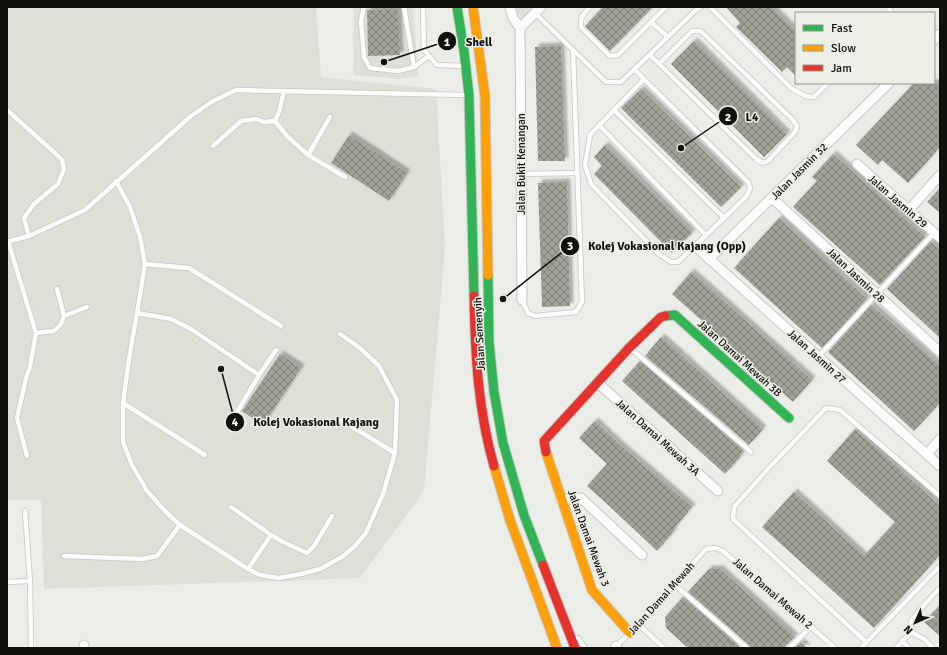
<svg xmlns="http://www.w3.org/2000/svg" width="947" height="655" font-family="Signika,sans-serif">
<defs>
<pattern id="building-cross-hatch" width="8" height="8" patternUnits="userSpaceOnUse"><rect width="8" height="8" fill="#a0a298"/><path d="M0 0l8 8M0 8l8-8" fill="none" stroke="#81837a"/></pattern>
<filter id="shadow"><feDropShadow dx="3.5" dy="-3.5" stdDeviation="1" flood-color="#0004"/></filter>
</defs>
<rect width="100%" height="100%" fill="#ebede8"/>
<g fill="#dde0d6">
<path d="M7 7H316L321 77 436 89 445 248 424 491 360 578 44 589 41 500H7Z"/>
<path d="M354 7H413L418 76 398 79 353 75Z"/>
<path d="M514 7H535L523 19 515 10Z"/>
</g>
<g fill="url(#building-cross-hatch)" filter="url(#shadow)">
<path d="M603 7H653L610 51 585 26Z"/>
<path d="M726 7H771L796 32V76L787 67 782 72 736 27 740 23Z"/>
<path d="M398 9 400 55 368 56 367 10Z"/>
<path d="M694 41 787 134 764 157 671 64Z"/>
<path d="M561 46 565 161H538L535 47Z"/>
<path d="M914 83H940V147L908 183 882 160 878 165 856 145Z"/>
<path d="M641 89 741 187 721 207 621 108Z"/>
<path d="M349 135 407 173 389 201 331 163Z"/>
<path d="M605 145 692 233 672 253 594 174 602 166 594 157Z"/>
<path d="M833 154 925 237 880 285 793 207 817 181 812 177Z"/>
<path d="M567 182 570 306 542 307 538 183Z"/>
<path d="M940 188V213L927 202Z"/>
<path d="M779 218 867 299 822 348 734 268Z"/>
<path d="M930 242 931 243H932L940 250V338L887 289Z"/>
<path d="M691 272 812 380 793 402 672 294Z"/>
<path d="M871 305 940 366V403L914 431 828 352Z"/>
<path d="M661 337 763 429 749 445 645 356Z"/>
<path d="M280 354 301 368 263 425 242 411Z"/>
<path d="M640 361 744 451 740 455 741 456 725 474 622 381Z"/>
<path d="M595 421 620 445 692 507 673 530 674 531 657 551 606 503 587 486 607 464 579 438Z"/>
<path d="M855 429 940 506V555L874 628 762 527 794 492 864 556 895 522 827 461Z"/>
<path d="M709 569H720L795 637 786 645 785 648H751L749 645 688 592Z"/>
<path d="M683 597 741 648H688L666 628 665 617Z"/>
<path d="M940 605V636L924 622Z"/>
<path d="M801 642 807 648H794Z"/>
</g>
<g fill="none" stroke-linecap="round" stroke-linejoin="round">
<g stroke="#c7c8c4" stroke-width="6">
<g id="lane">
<path d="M364 7 361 21 364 57 370 68 398 71 414 67 429 56"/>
<path d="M404 7 414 67"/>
<path d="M423 7 424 50 437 65 463 66"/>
<path d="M590 7C583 14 580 17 581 27L610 56 618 55 666 7"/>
<path d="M710 7 791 88 805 96 814 97 828 83"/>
<path d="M888 7 891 12 890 13"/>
<path d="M535 13 606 82H621L697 9 701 7"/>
<path d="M651 22 668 37"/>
<path d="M650 55 756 159 763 163 768 161 795 132 797 126 793 120 704 34 700 31H692L659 64"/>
<path d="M635 70 644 79 749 183 750 189 746 197 678 262H671L659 254 591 184 585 165 590 135 644 79"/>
<path d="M7 110 55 153 62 160 64 169 58 184 34 204 24 218 29 236"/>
<path d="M614 110 724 218"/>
<path d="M275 121 287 136 308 155 345 177"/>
<path d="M599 125 706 235"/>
<path d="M213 146 241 121 256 119 264 122 275 121 279 112 284 91"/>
<path d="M308 155 330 117"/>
<path d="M521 174 577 173"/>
<path d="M116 181 130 207 140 237 145 264 137 313 129 359 123 403V442L132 465 147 491 165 511 180 525 248 569 260 575 279 578 301 574 320 569 342 557 355 546 366 533 383 494 395 453 397 400 379 366 360 348 340 334"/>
<path d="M8 241 36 333 30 367 26 378 17 418 27 456"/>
<path d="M7 242 29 236 85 210 191 116 213 101 236 90 466 95"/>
<path d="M145 264 189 268 281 326"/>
<path d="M522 300 528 313 535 316 576 312 582 302 573 50"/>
<path d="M137 313 171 319 191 329 259 375"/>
<path d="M64 316 87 307"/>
<path d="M36 333 54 331 61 324 64 316 57 289"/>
<path d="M630 348 751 452"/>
<path d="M818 357 934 233"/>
<path d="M123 403 205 455"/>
<path d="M341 420 395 453"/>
<path d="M231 422 259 375 276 350"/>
<path d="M231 507 271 535"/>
<path d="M25 511 30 581 31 648"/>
<path d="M64 556 142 559 157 556 180 525"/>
<path d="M248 569 271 535 283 542 307 553 314 546 332 516"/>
<path d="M7 582 30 581"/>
<path d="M674 584 747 648"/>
<path d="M638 624 664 648"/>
<path d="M911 632 924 639 933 648"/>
<path d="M578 638 585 648"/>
<path d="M902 641 909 648"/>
<path d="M866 642 733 519 734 507 767 470 826 408 840 410 940 496"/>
<path d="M615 647 630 633 706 549 715 548 723 551 835 648"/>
<path d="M789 648 811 627"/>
<path d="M861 648 940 566"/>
<path d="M896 648 911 632V621L924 605 940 588"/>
</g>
</g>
<g stroke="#c7c8c4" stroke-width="11">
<g id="street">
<path d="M510 7 513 18 520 28"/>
<path d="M520 28 522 300"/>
<path d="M520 28 541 7"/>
<path d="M934 40 940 34"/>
<path d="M857 164 940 238"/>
<path d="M772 198 940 352"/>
<path d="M909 210 940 175"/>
<path d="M695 246 940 466"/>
<path d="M709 259 889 83"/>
<path d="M598 383 718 491"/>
<path d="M927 454 940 439"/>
<path d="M561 500 581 498 642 555"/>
<path d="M84 645V648"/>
<path d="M616 646 617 648"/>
</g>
</g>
<g stroke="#c7c8c4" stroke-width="11">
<g id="fast">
<path d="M457 7 464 51 469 95 474 296"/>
<path d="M488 275 489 342 494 392 503 443 524 515 543 565"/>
<path d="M665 316 675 315 789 418"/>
</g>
</g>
<g stroke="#c7c8c4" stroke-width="11">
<g id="slow">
<path d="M473 7 485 96 488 275"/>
<path d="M546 452 592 590 630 633"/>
<path d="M494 466 510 520 557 648"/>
</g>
</g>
<g stroke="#c7c8c4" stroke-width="11">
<g id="jam">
<path d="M474 296C475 353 478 411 494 466"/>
<path d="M546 452 544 441 629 348 661 317 665 316"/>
<path d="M543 565 575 648"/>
</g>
</g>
<path stroke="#cdcecd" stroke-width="2" stroke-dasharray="3 2" stroke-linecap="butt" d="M503 294H513"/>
<use href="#lane" stroke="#fcfcfc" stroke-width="4.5"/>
<use href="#street" stroke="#fcfcfc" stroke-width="9"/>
<use href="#fast" stroke="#30b455" stroke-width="9"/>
<use href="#slow" stroke="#ff9f0a" stroke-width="9"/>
<use href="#jam" stroke="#e5322d" stroke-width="9"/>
</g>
<g text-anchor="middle" stroke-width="3" stroke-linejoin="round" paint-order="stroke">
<g font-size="11" fill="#10100d" stroke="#ecefe6">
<text transform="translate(521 164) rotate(-90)" y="4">Jalan Bukit Kenangan</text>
<text transform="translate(799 171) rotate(-45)" y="4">Jalan Jasmin 32</text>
<text transform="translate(898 201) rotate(41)" y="4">Jalan Jasmin 29</text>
<text transform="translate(856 275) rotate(43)" y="4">Jalan Jasmin 28</text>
<text transform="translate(479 334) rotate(-93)" y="4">Jalan Semenyih</text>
<text transform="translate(817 356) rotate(42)" y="4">Jalan Jasmin 27</text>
<text transform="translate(740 358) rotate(42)" y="4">Jalan Damai Mewah 3B</text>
<text transform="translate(658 437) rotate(42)" y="4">Jalan Damai Mewah 3A</text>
<text transform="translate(589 538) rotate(70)" y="4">Jalan Damai Mewah 3</text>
<text transform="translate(773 593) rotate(41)" y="4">Jalan Damai Mewah 2</text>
<text transform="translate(661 598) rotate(-48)" y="4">Jalan Damai Mewah</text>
</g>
</g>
<path fill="none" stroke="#10100d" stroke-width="1.5" d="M384 62L447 41M681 148L728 116M503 299L570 246M221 369L235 422"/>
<g fill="#10100d" stroke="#ecefe6" stroke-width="1.5">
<circle cx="384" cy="62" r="4"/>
<circle cx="681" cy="148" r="4"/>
<circle cx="503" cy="299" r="4"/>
<circle cx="221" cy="369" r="4"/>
<circle cx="447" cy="41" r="10"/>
<circle cx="728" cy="116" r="10"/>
<circle cx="570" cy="246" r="10"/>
<circle cx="235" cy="422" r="10"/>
</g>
<g font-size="12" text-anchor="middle" font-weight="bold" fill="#fff">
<text x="447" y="46">1</text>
<text x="728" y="121">2</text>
<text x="570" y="250">3</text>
<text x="235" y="426">4</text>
</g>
<g font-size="12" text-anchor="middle" font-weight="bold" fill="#10100d" stroke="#ecefe6" stroke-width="3" stroke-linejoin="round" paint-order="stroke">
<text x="479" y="46">Shell</text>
<text x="752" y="121">L4</text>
<text x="667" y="250">Kolej Vokasional Kajang (Opp)</text>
<text x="316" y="426">Kolej Vokasional Kajang</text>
</g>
<rect width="947" height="655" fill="none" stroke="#10100d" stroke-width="16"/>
<rect x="795" y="12" width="140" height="72" fill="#ecefe6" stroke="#94968f"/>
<rect x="803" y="25" width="20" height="6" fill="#30b455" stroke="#94968f"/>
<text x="831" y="32" font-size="12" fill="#10100d">Fast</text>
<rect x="803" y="45" width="20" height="6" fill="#ff9f0a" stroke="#94968f"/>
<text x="831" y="52" font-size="12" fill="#10100d">Slow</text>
<rect x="803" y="65" width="20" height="6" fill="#e5322d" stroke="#94968f"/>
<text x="831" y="72" font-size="12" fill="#10100d">Jam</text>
<g transform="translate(915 623) rotate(225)" stroke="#ecefe6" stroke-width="3" paint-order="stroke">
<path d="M0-3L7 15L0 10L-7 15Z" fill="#10100d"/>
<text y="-6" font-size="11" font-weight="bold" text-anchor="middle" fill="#10100d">N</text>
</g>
</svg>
